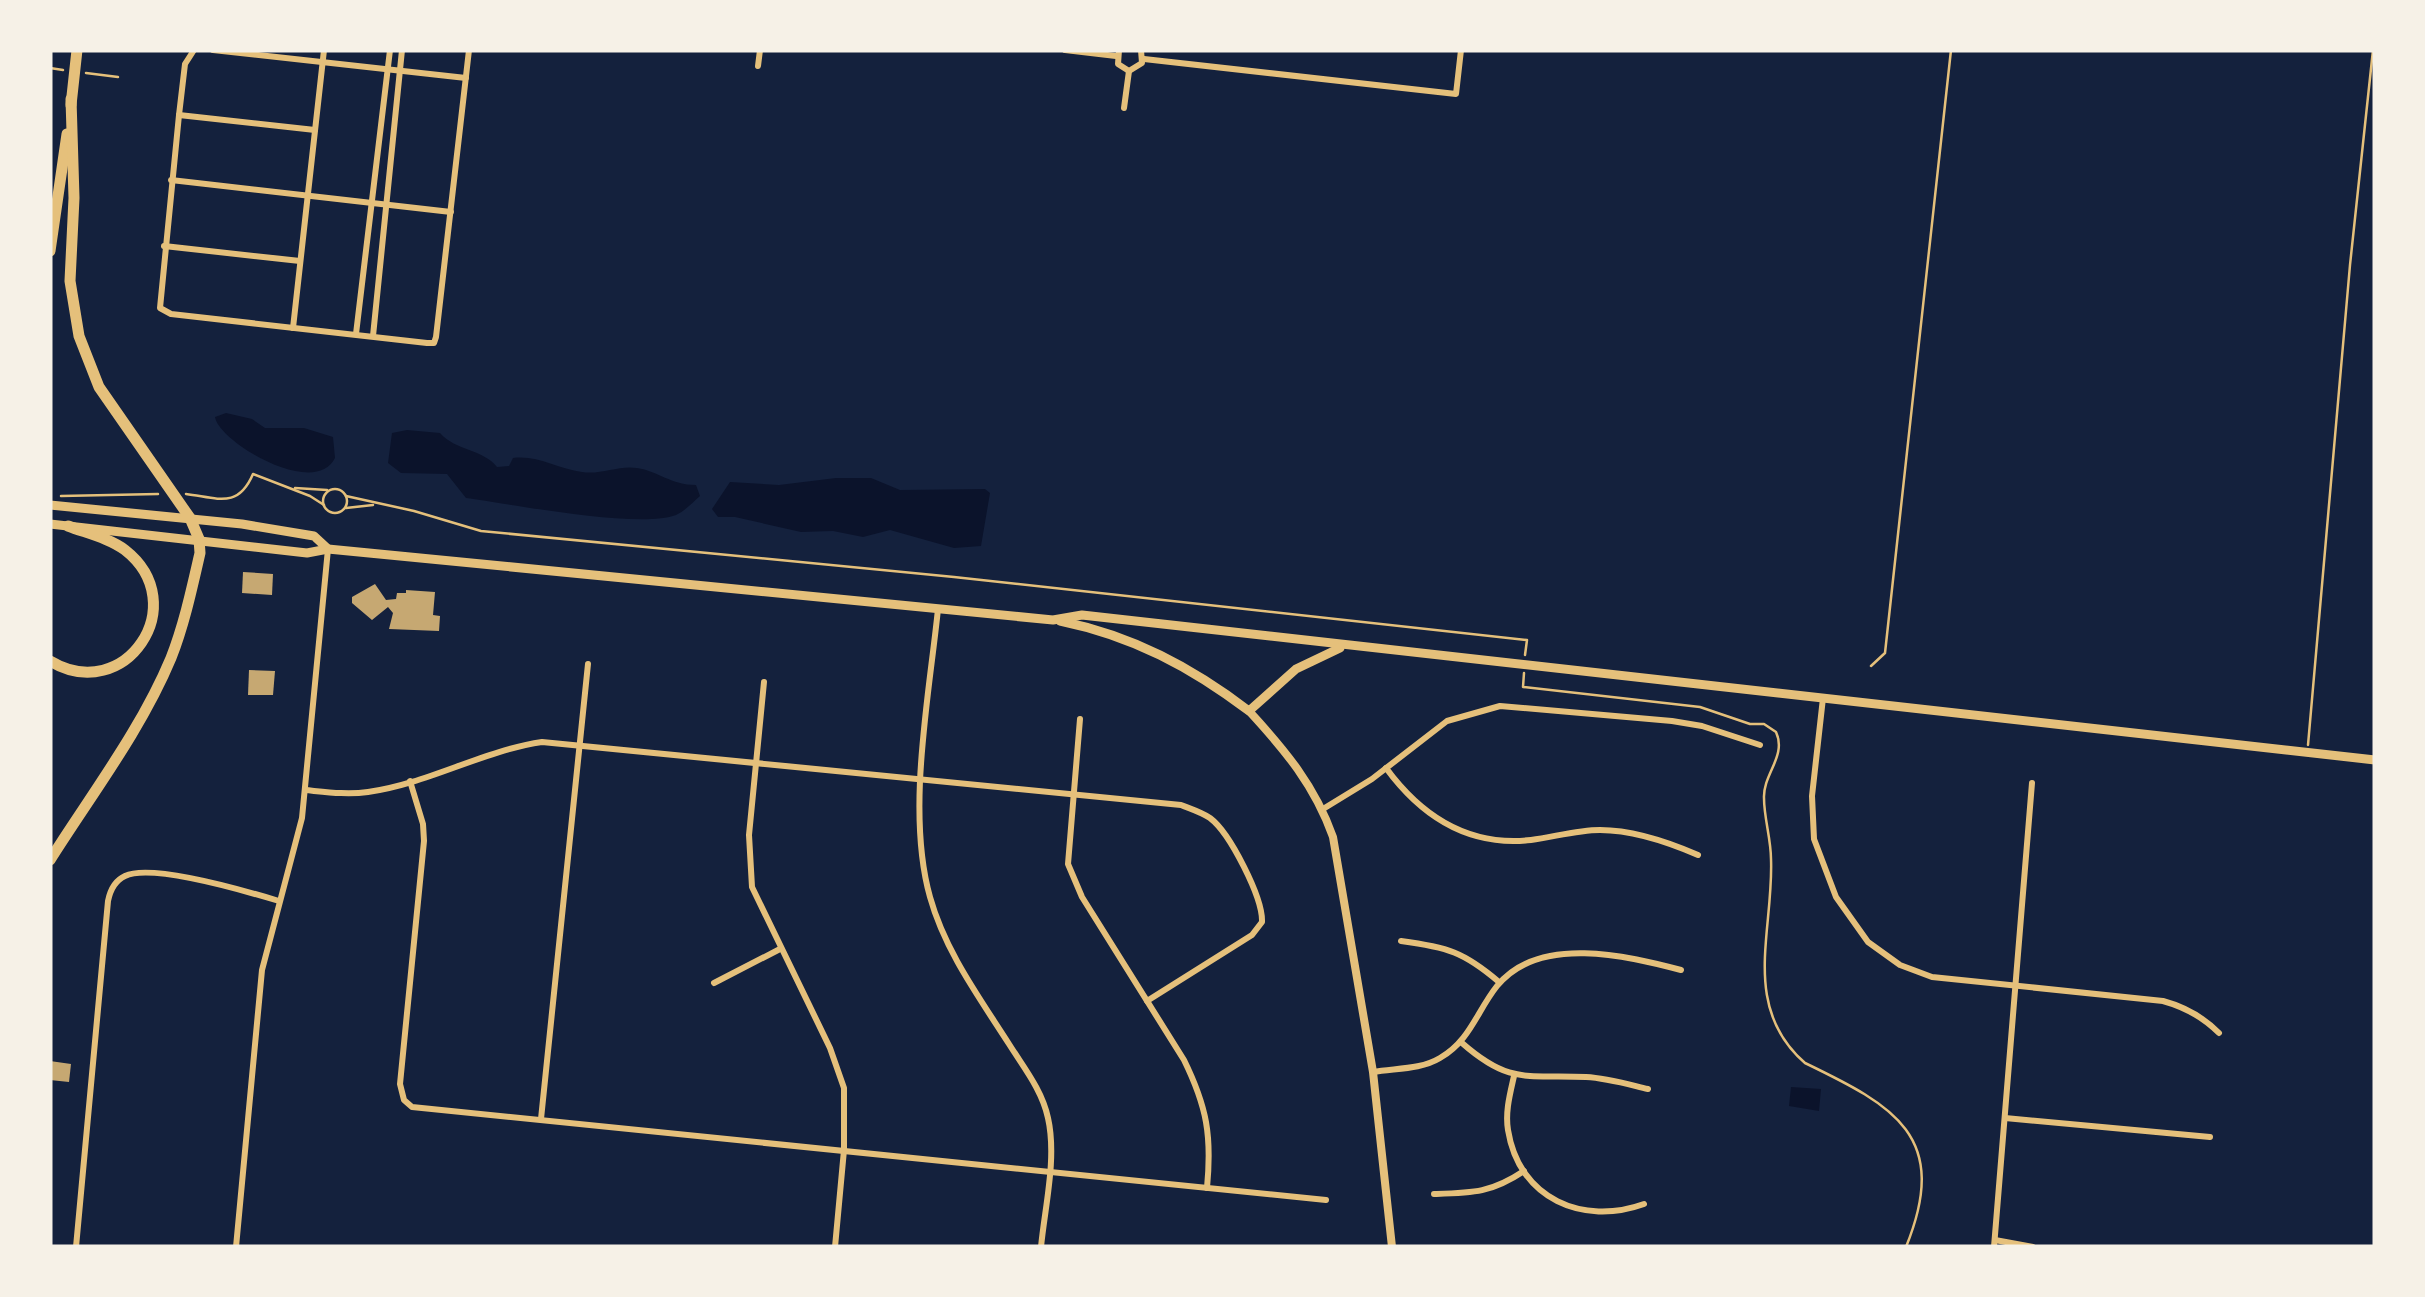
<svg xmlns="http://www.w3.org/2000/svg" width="2425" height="1297" font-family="Karla,sans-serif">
<rect width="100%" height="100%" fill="#14213d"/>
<g fill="#0b132b">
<path d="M226 413 252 419 265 428H304L333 437 335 458C315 499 219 442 215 417Z"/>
<path d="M407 430 440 433C456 451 483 449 497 467L509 466 513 458C538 455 558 469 582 472 601 475 619 465 637 468 658 471 671 485 696 485L700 496C693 502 685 511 676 515 638 529 511 504 466 498L447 474 401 473 388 463 392 433Z"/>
<path d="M836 478H871L900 490 985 489 990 493 981 546 954 548 890 530 863 537 833 531 801 532 735 517H718L712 509 730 482 779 485Z"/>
<path d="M1791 1087 1821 1089 1819 1111 1789 1106Z"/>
</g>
<g fill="#c6a872">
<path d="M243 572 273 574 272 595 242 593Z"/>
<path d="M375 584 386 600 396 599 397 593H406V590L435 592 433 615 440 616 439 631 389 629 393 613 388 607 372 620 352 603V597Z"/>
<path d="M249 670 275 671 273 695H248Z"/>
<path d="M50 1061 71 1064 69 1082 50 1080Z"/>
</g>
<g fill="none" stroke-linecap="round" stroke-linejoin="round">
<g stroke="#e5c07b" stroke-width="2.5">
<path d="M50 68 63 70"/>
<path d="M86 73 118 77"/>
<path d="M295 488 327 490"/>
<circle cx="335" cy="501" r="12"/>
<path d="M186 494C218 498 238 509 253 474L310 496 324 505"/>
<path d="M61 496 158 494"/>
<path d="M346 496 414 511 481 531 954 577 1527 640 1525 655"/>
<path d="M346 508 373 505"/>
<path d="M1871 666 1885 653 1951 50"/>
<path d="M1524 673 1523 687 1700 707 1750 724H1764L1776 732C1787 756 1763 774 1764 798 1764 818 1771 839 1771 859 1774 931 1740 1006 1805 1063 1894 1106 1951 1136 1906 1247"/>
<path d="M2308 745 2350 265 2373 50"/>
</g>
<g stroke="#e5c07b" stroke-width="6">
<path d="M194 50 185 64 179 115 160 308 171 314 427 343H434L436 337 469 50"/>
<path d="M213 50 466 78"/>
<path d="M1065 50 1116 56"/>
<path d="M1119 50 1118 64 1129 71 1142 63 1141 50"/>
<path d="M1144 59 1456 94 1461 50"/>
<path d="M758 66 760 50"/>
<path d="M1124 108 1129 71"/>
<path d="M179 115 315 130"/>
<path d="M171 180 451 212"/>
<path d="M164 246 300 261"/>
<path d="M293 328 324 50"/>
<path d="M356 334 390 50"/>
<path d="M373 336 402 50"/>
<path d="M938 609C929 697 906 812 930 897 945 951 979 997 1009 1044 1024 1068 1042 1090 1048 1118 1057 1158 1045 1206 1041 1247"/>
<path d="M764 682 749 835 752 887 830 1048 844 1088V1150L835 1247"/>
<path d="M1823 698 1812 796 1814 839 1836 897 1868 942 1900 965 1932 977 2163 1001C2185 1007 2203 1017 2219 1033"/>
<path d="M1080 719 1068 864 1082 897 1184 1060C1207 1107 1212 1136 1207 1188"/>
<path d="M1386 768C1422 817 1468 847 1531 840 1554 837 1577 830 1600 830 1633 830 1668 842 1698 855"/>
<path d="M410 781 423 824 424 841 400 1084 404 1100 412 1107 1326 1200"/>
<path d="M305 790C326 792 347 795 368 792 427 784 482 751 542 742L1181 805C1191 809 1201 812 1210 818 1230 833 1263 898 1262 922L1252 935 1147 1001"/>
<path d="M1323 809 1372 779 1447 721 1500 706 1672 721 1702 726 1760 745"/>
<path d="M1401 941C1447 947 1464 952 1499 982"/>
<path d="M714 983 780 949"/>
<path d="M1462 1043C1511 1086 1528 1074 1586 1077 1607 1078 1627 1084 1648 1089"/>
<path d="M1373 1072C1395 1068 1420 1070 1440 1058 1470 1041 1477 1011 1497 986 1539 934 1627 956 1681 970"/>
<path d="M1514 1076C1510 1094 1505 1112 1508 1130 1519 1199 1583 1226 1644 1204"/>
<path d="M2005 1118 2210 1137"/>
<path d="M541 1119 588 664"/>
<path d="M1434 1194C1473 1193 1491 1193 1524 1171"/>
<path d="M1995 1240 2033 1247"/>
<path d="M76 1247 108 901C110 891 114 881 125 876 152 863 249 892 279 901"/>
<path d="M236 1247 262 970 302 818 328 549"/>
<path d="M1994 1247 2032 783"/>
</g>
<path stroke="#e5c07b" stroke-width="8" d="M1249 711C1285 750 1315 786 1333 837L1373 1072 1392 1247"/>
<g stroke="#e5c07b" stroke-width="9">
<path d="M50 505 242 524 314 536 328 549"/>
<path d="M50 524 307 553 328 549 1053 620 1082 615 2375 760"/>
<path d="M1060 621C1133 636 1191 667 1249 711L1296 669 1340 648"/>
</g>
<g stroke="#e5c07b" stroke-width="11">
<path d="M71 105 77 50"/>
<path d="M50 251 67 134"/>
<path d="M50 661C125 706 194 604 125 550 109 538 86 533 68 526"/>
<path d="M50 860C91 795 141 730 171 658 184 625 192 588 200 553L199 539 190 518 99 387 79 336 70 281 74 198 71 99"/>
</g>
</g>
<rect width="2425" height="1297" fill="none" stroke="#f6f1e7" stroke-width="105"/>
</svg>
